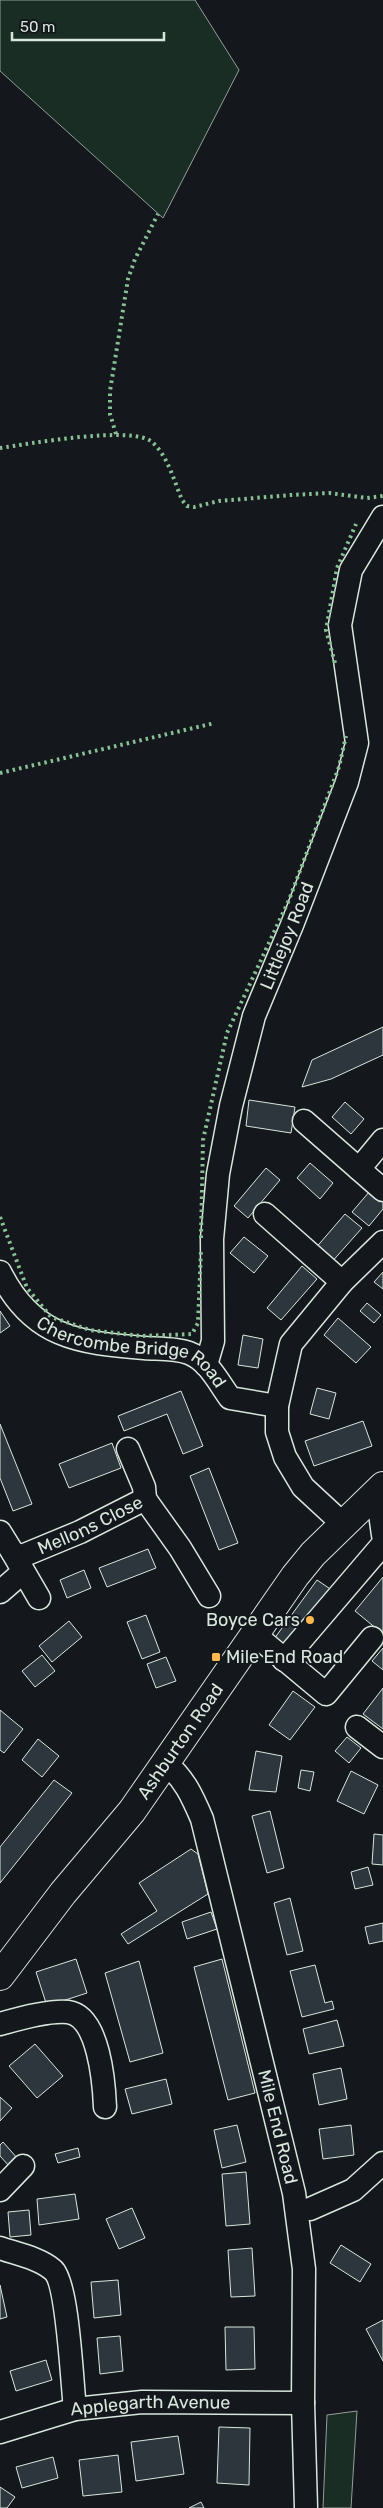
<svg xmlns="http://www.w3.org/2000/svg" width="383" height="2508" font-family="Rubik,sans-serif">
<rect width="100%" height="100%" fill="#14181c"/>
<g fill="#1a2d24" stroke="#939e99">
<path d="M0 0H195L239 70 163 218 0 71Z"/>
<path d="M357 2411 351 2508H323L327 2415Z"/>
</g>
<g fill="#2c363c" stroke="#d8e6dc">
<path d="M383 1027V1055L331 1079 302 1087 312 1060Z"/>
<path d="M249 1100 295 1107 291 1133 246 1126Z"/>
<path d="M345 1102 364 1119 351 1134 332 1117Z"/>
<path d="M310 1163 333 1183 320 1199 297 1178Z"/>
<path d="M266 1168 280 1180 248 1218 234 1206Z"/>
<path d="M370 1191 383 1202V1209L369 1226 352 1212Z"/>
<path d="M345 1214 362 1228 330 1264 314 1250Z"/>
<path d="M244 1237 268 1256 254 1273 230 1253Z"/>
<path d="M302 1266 317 1279 281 1320 267 1308Z"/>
<path d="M383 1272V1289L374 1282Z"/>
<path d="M367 1303 381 1315 374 1323 360 1311Z"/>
<path d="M0 1311 10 1326 0 1333Z"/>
<path d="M338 1318 371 1347 356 1363 324 1335Z"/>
<path d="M243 1335 263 1339 258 1368 238 1365Z"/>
<path d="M317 1388 336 1393 329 1419 310 1414Z"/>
<path d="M181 1391 203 1446 183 1454 167 1414 124 1431 118 1416Z"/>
<path d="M363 1421 372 1446 314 1466 305 1441Z"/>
<path d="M0 1424 32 1504 13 1511 0 1478Z"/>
<path d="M112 1443 121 1468 69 1488 59 1464Z"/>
<path d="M209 1468 238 1543 219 1550 190 1476Z"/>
<path d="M148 1549 156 1568 107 1587 99 1568Z"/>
<path d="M84 1570 91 1588 67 1598 60 1580Z"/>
<path d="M383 1577V1634L355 1611Z"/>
<path d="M317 1580 348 1601 300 1660 274 1639Z"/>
<path d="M146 1615 160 1652 142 1659 127 1622Z"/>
<path d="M69 1621 82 1637 52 1662 39 1646Z"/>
<path d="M383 1648V1670L372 1661Z"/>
<path d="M42 1655 55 1671 35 1687 22 1671Z"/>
<path d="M166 1657 176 1681 156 1688 147 1664Z"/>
<path d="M383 1688V1729L363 1714Z"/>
<path d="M293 1691 315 1707 290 1740 269 1725Z"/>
<path d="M0 1710 23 1729 4 1753 0 1750Z"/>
<path d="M347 1737 361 1748 349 1763 335 1751Z"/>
<path d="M38 1739 59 1756 42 1777 22 1760Z"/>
<path d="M256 1751 282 1756 276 1792 249 1790Z"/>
<path d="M301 1770 314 1772 310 1791 298 1788Z"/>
<path d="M351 1771 378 1785 364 1814 337 1801Z"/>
<path d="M54 1780 72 1793 0 1883V1847Z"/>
<path d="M270 1811 284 1868 267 1873 252 1816Z"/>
<path d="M374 1834 383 1835V1865L372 1864Z"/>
<path d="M191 1849 198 1854 208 1894 128 1944 121 1934 157 1911 139 1883Z"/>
<path d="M368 1867 373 1885 355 1889 351 1872Z"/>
<path d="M290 1898 303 1951 287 1955 274 1903Z"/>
<path d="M211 1912 217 1929 187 1939 182 1922Z"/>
<path d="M383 1923V1941L369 1944 365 1927Z"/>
<path d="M76 1959 87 1993 47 2006 36 1972Z"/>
<path d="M222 1959 255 2093 228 2100 194 1967Z"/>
<path d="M139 1961 163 2053 130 2062 105 1973Z"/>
<path d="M315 1965 325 2003 332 2001 334 2009 302 2017 290 1971Z"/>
<path d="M337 2020 344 2046 309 2054 303 2029Z"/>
<path d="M35 2044 63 2076 37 2098 9 2066Z"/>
<path d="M341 2068 347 2099 319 2105 313 2074Z"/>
<path d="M166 2079 172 2104 132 2114 125 2089Z"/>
<path d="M0 2097 12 2108 0 2121Z"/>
<path d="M237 2125 246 2162 222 2168 214 2130Z"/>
<path d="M351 2125 354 2155 323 2159 319 2129Z"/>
<path d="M3 2142 18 2159 10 2167 0 2156V2145Z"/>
<path d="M78 2148 80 2157 58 2163 55 2154Z"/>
<path d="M246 2172 250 2224 226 2226 222 2174Z"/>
<path d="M75 2194 79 2219 39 2225 37 2199Z"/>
<path d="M132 2208 145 2238 119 2249 106 2219Z"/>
<path d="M29 2210 31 2235 10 2237 8 2212Z"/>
<path d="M341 2245 371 2264 360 2282 330 2263Z"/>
<path d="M252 2248 255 2296 231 2297 228 2250Z"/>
<path d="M118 2280 121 2315 94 2318 91 2282Z"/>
<path d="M0 2285 7 2317 0 2319Z"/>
<path d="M383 2320V2361L366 2329Z"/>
<path d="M225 2327H254L255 2369 226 2370Z"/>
<path d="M120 2336 123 2371 100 2374 97 2338Z"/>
<path d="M46 2360 52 2380 16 2391 10 2371Z"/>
<path d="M219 2427 250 2428 249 2485 217 2483Z"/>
<path d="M178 2436 184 2474 136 2481 131 2442Z"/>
<path d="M118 2455 122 2492 83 2496 79 2460Z"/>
<path d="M53 2457 58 2478 22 2488 16 2467Z"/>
<path d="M0 2487 15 2497 7 2508H0Z"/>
<path d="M201 2502 204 2508H189Z"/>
</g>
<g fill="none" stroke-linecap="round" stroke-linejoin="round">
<g stroke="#d8e6dc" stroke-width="25">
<g id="minor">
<path d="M304 1121 383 1190"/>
<path d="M359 1169 383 1140"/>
<path d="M265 1214 342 1282"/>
<path id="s1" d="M0 1272C32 1337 78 1343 144 1348 158 1349 176 1348 189 1353 208 1360 219 1383 230 1398L277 1406"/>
<path id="s2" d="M206 1365 213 1341 212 1239 218 1174 231 1106 254 1016 292 925 347 782 357 743 340 625 351 570 383 517"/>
<path d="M377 1492 383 1535"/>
<path d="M145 1499 180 1548 209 1596"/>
<path d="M343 1524 303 1487 285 1457 277 1432V1406L291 1344 342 1282 383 1242"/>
<path id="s3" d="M0 1532 13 1553 22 1556 80 1532 145 1499 144 1487 128 1449"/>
<path d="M13 1553 39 1598"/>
<path d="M0 1592 23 1572"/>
<path d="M254 1634 326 1694 372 1638"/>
<path d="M284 1660 383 1544"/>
<path d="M357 1727 383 1747"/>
<path id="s4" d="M165 1763C184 1777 193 1798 202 1819L294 2193 304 2269 303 2403 306 2508"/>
<path d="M0 2024C17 2019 51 2010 68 2012 99 2016 104 2083 105 2107"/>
<path d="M0 2190 23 2166"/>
<path d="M310 2209 353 2190 383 2163"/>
<path d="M0 2248C17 2254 39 2258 53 2270 68 2283 72 2384 75 2409"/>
<path id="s5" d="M0 2432 75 2409 142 2402 303 2403"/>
</g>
</g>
<g stroke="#d8e6dc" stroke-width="30">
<g id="major">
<path id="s6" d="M0 1976 63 1893 132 1811 295 1576 313 1554 383 1486"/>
</g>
</g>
<use href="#minor" stroke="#14181c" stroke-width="22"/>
<use href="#major" stroke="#14181c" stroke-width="28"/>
<g stroke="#8ac095" stroke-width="4" stroke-dasharray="2.5 4" stroke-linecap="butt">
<path d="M116 434 110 414V391L128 279 135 259 158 214"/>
<path d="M0 448C28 444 133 425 152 442 168 456 174 481 182 500L187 506 194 507 219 501 291 495 329 493 367 498 383 496"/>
<path d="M335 663 326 630 337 568 356 524"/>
<path d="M0 773 215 723"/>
<path d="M0 1217 27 1288 51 1317 90 1330 141 1336 192 1334 198 1323 201 1250"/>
<path d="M201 1238 203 1140 227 1033 289 900 339 767 346 736"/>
</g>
</g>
<g fill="#ffb74d" stroke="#14181c" stroke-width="2">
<circle cx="310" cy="1620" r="5"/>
<rect x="211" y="1652" width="10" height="10" rx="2.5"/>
</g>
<g text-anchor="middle" stroke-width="4" stroke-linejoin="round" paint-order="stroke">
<g font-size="18" fill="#d8e6dc" stroke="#14181c">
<text dy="6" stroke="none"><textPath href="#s2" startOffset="441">Littlejoy Road</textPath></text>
<text dy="6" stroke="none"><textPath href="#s1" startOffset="164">Chercombe Bridge Road</textPath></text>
<text dy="6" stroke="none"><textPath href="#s3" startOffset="109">Mellons Close</textPath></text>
<text dy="6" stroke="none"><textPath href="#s6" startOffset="296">Ashburton Road</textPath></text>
<text dy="6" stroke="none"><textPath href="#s4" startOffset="385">Mile End Road</textPath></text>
<text dy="6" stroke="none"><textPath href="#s5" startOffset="154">Applegarth Avenue</textPath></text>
</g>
<g font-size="18" fill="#d8e6dc" stroke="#14181c" text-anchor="end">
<text x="300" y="1626">Boyce Cars</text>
<text x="226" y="1663" text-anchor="start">Mile End Road</text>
</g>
</g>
<path d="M12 32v8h152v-8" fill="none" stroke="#d8e6dc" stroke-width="2.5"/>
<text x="20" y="32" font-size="15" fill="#d8e6dc" stroke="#14181c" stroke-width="4" paint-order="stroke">50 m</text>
</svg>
